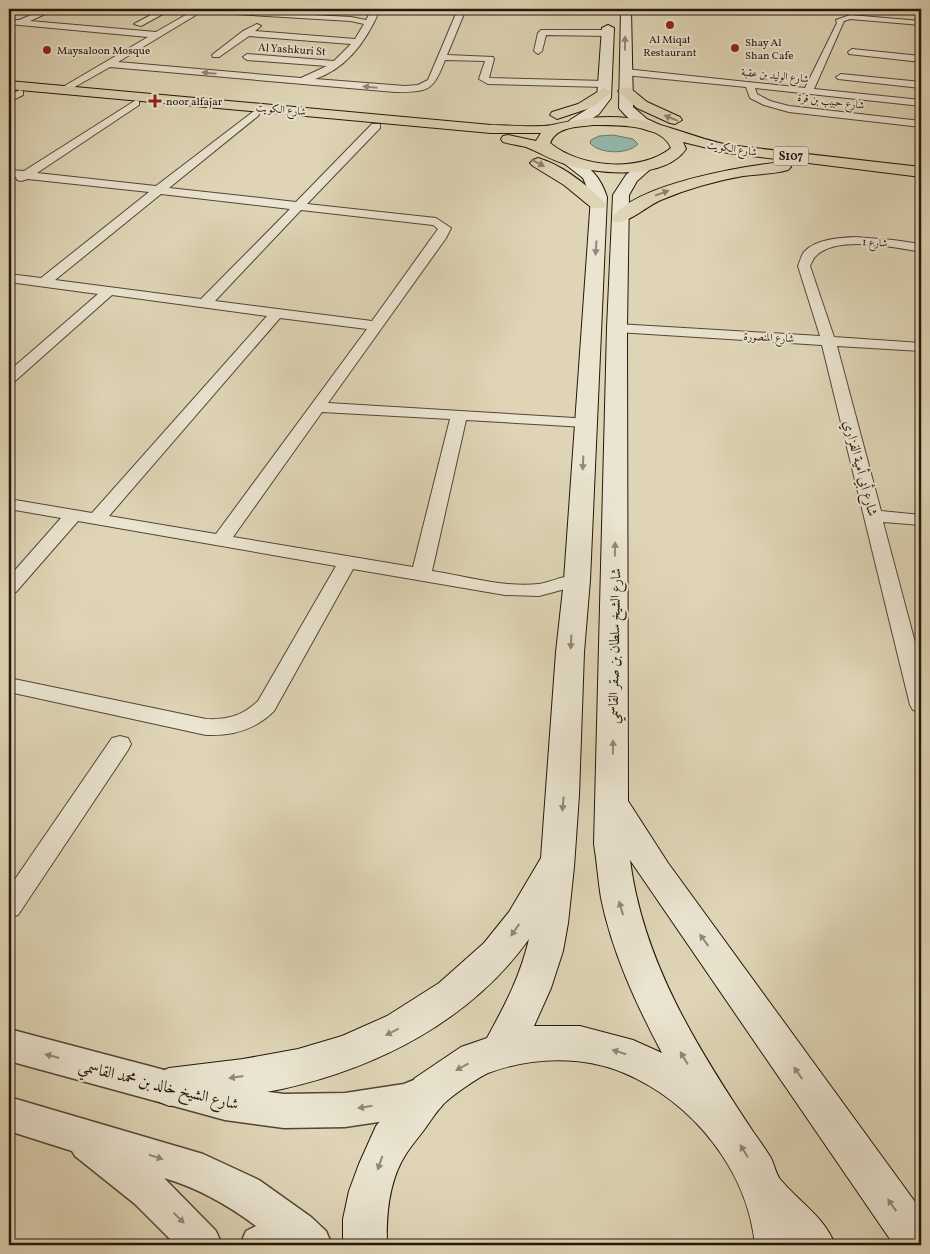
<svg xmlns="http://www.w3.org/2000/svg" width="930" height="1254" font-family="Vollkorn,Amiri,serif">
<rect width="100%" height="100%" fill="#dfd5b6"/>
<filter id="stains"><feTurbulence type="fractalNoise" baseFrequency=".004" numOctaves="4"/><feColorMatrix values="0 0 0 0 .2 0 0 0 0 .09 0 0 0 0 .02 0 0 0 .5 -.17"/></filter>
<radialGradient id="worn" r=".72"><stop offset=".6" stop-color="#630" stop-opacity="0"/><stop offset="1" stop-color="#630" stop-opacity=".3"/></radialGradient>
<path fill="#93b9ae" stroke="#67786d" d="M613 135 633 139 638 144C628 155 599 154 590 143L591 140 599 136Z"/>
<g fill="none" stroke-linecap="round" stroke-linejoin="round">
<g stroke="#534636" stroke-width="2">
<g id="minor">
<path d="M46 9H56L30 21 156 32 196 9 351 17 366 20 372 9H380C368 38 348 68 315 79L405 86 418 85 428 80 458 9H466L447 55 493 57 494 59 489 78 605 81 610 84 605 87 488 84 479 79 485 61 445 60C433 91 429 92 395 92L110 67 64 93 59 90 61 88 148 37 9 24V20H19ZM201 12 351 21 364 24 355 39 255 31 261 26 257 24 243 31 212 55 213 57H219L249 36 351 44 334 61 247 54 243 57 247 60 327 66 301 78 118 62Z"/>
<path d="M162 9H172L141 26 134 24Z"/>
<path d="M850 15 921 21V25L850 19 844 21 814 89 921 100V106L755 88 757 94 770 101 789 106 921 121V127L789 112 764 105 750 98 746 87 625 75 620 72 625 69 805 88 837 23 836 20Z"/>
<path d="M541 30H608L612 33 608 36 546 35 542 51 538 54 534 51 538 33Z"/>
<path d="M852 49 921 56V62L849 54 848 52Z"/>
<path d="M841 74 921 82V88L838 79 836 77Z"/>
<path d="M20 90 23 91V95L9 102V95Z"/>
<path d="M136 100 139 101V105L37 173 156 186 254 111 259 114 258 116 169 188 296 202 372 124H380V128L307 204 436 218 451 228 446 238 328 403 591 419 593 422 591 425 585 427 466 420 432 571C466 576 504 588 539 584 554 582 569 572 584 576L587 580 584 584 539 596 505 595 353 569 274 711C255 730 232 736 206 735L9 692V678L206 719C228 720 242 716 258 701L336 566 78 521 16 592 9 594V577L61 518 9 509V499L92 513 267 316 112 295 14 382 9 383V371L98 294 9 282V274L41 278 149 192 28 179 21 181 17 180 16 177 9 176V170L24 171ZM161 194 290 209 201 299 55 280ZM301 210 433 225 438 229 372 321 215 301ZM280 318 367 329 216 534 109 516ZM322 412 450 419 413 567 233 537Z"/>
<path d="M855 237 893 240 921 244V252C895 247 836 235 816 256 813 258 812 263 810 266L834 337 921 343V351L837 346 881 511 921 515V525L883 522 921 665V712L913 710 910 705 822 345 617 332 612 331 610 328 612 325 617 324 820 336 798 266C800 262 801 255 805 251 817 239 839 238 855 237Z"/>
<path d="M120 736 128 738 131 744 128 750 18 915 9 918V888L112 738Z"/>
</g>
</g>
<g stroke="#534636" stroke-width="3">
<g id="tertiary">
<path d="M9 1029 225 1086 284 1094 345 1093 404 1084 426 1075 439 1080 444 1092 439 1104 405 1118 345 1127 284 1128 225 1120 9 1061Z"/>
<path d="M9 1097 203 1154 259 1180 311 1217 326 1231 332 1245H240L246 1231 256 1226C228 1205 198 1188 164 1178L216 1231 222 1245H176L135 1204 75 1156 72 1151 9 1131Z"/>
</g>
</g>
<g stroke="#24170b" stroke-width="2">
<g id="secondary">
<path d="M621 9H631L633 107 647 119 660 125 662 128 660 131C645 135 628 119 619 108Z"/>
<path d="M608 25 614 28 611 98 599 114 580 126H570L568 123 570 120 589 108 597 98 602 28Z"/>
<path d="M568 157C588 162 601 178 607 197L590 580 584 652 579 795 574 867 568 923 563 951 551 988 534 1026H580L633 1040 662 1053C636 1004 612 952 601 898 598 880 597 862 594 844L607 328 613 195 626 175 642 162H652L655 165 637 181 629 195 627 328 628 801 668 863 921 1210V1245H894L630 860C643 962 698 1049 754 1133 760 1141 766 1150 771 1158 774 1164 776 1174 780 1179 798 1201 825 1217 835 1245H755C748 1171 693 1102 624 1073 582 1055 530 1057 488 1073 479 1077 448 1098 442 1106 435 1113 430 1122 424 1130 418 1138 411 1146 406 1154 389 1180 386 1215 387 1245H343V1219L349 1191 359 1164 376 1126 415 1078 461 1047 487 1038C505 1005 520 977 529 939 471 1020 378 1068 282 1089 244 1097 207 1100 169 1106L155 1100 149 1087 155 1074 169 1068 243 1059 298 1049 342 1036 387 1016 439 983 484 943 509 912 541 858 556 652 564 580 591 197 583 178 561 161 563 158Z"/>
</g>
</g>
<g stroke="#24170b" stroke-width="2">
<g id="primary">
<path d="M9 81 491 125C509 125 535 128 552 125 579 119 600 115 628 118 662 122 694 138 728 145L921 167V177L728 153 683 142 686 149C664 181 597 174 565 164 551 160 539 152 526 147 518 145 510 144 503 142L501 139 503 136 508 135 536 141 541 133H491L9 89ZM594 125C616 125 662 124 671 148 640 173 580 168 550 143 557 126 578 127 594 125Z"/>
<path d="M625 87 630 88 647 102 680 117 682 120 675 124 670 123 637 108 618 91Z"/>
<path d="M604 88 611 92 593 107 557 119 550 115 552 112 578 104Z"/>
<path d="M538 158C562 165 586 184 604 202L606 205 604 208H592L564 185 533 166 530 163 533 160Z"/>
<path d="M783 162 788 164 791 167 788 170C774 174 758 174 743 176 715 181 687 189 661 200 648 205 627 225 614 222L612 218C636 184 743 166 783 162Z"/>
</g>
</g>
<use href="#minor" fill="#eae4d0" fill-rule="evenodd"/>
<use href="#tertiary" fill="#eae4d0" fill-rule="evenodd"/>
<use href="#secondary" fill="#eae4d0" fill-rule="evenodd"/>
<use href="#primary" fill="#dfd5b6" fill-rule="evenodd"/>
</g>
<defs><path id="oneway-solid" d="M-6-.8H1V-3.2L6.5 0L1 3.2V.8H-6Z" transform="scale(1.25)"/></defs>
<g fill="#918877">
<use href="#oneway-solid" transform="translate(625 43) rotate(-90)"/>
<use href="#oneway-solid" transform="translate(209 73) rotate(-175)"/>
<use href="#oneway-solid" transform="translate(370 87) rotate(-175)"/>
<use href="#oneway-solid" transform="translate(596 248) rotate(94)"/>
<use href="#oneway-solid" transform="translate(583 463) rotate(93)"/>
<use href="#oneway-solid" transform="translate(615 549) rotate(-89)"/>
<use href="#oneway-solid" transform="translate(571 642) rotate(93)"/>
<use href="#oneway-solid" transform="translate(613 747) rotate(-89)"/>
<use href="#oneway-solid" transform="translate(563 804) rotate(95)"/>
<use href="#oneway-solid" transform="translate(621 908) rotate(-106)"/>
<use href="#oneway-solid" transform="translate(515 930) rotate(125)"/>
<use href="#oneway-solid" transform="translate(704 940) rotate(-126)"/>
<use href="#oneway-solid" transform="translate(392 1032) rotate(153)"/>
<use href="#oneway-solid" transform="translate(619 1052) rotate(-163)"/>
<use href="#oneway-solid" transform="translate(52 1056) rotate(-165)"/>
<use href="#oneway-solid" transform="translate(684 1058) rotate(-121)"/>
<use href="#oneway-solid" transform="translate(462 1067) rotate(151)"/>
<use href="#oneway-solid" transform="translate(798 1073) rotate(-125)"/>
<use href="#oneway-solid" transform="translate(236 1077) rotate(172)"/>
<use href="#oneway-solid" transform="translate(365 1107) rotate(171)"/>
<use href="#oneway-solid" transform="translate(744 1151) rotate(-122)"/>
<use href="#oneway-solid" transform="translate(156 1157) rotate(17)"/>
<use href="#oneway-solid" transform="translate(380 1163) rotate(109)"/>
<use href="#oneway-solid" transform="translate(892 1205) rotate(-125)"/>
<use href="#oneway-solid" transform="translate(179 1218) rotate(44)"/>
</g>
<g fill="#8b8069">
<use href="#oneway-solid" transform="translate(671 118) rotate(-158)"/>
<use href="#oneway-solid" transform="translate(538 163) rotate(27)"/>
<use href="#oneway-solid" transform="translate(662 193) rotate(-20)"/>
</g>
<g fill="#8f2418" stroke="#eae4d0" stroke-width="2">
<circle cx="670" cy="25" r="5"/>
<circle cx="735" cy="48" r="5"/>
<circle cx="47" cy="50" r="5"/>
<path d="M152.5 93.5h5v5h5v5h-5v5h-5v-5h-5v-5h5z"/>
</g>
<g text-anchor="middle" stroke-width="4" stroke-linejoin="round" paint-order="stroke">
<g font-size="11" fill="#24170b" stroke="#eae4d0" text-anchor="start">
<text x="670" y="43" text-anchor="middle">Al Miqat<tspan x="670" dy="13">Restaurant</tspan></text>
<text x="745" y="46">Shay Al<tspan x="745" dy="13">Shan Cafe</tspan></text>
<text x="57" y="54">Maysaloon Mosque</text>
<text x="166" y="105">noor alfajar</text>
</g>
<g font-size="11" fill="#24170b" stroke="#eae4d0">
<text transform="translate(292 49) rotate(4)" y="4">Al Yashkuri St</text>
<text transform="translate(775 75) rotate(6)" y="4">شارع الوليد بن عقبة</text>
<text transform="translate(831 101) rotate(7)" y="4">شارع حبيب بن قرة</text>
<text transform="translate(281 109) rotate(5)" y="4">شارع الكويت</text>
<text transform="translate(732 148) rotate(9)" y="4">شارع الكويت</text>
<text transform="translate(875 242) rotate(3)" y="4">شارع 1</text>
<text transform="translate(769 337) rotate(3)" y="4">شارع المنصورة</text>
</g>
<rect fill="#eae4d0" stroke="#5f5446" stroke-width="1" x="773.5" y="146.5" width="35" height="19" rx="4"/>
<g font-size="12" font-weight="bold" fill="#24170b">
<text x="791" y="160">S107</text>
</g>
<g font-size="14" fill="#24170b" stroke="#eae4d0">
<text transform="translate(861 468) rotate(75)" y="5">شارع أبي أمية الفزاري</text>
<text transform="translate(614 646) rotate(-89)" y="5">شارع الشيخ سلطان بن صقر القاسمي</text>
</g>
<g font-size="16" fill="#24170b" stroke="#eae4d0">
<text transform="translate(159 1084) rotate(14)" y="6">شارع الشيخ خالد بن محمد القاسمي</text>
</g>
</g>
<rect width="930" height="1254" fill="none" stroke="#dfd5b6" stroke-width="30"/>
<rect x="10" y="10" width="910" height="1234" fill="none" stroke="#24170b" stroke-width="2.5"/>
<rect x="15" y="15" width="900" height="1224" fill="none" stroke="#24170b"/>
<rect width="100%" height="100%" filter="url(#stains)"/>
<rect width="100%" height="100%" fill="url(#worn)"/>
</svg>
